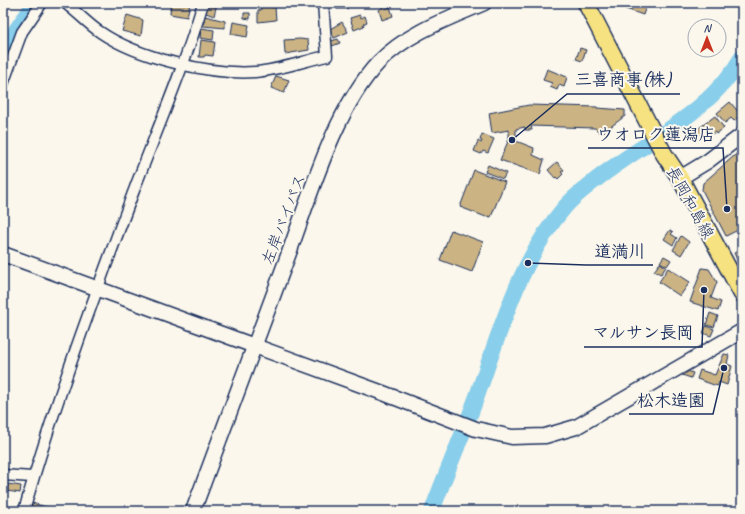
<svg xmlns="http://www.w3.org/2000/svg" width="745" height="514" font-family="Caveat,'Klee One',sans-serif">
<rect width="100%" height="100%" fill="#fbf7ec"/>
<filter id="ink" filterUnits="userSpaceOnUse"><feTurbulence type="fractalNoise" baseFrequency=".025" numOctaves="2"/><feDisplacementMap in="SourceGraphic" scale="8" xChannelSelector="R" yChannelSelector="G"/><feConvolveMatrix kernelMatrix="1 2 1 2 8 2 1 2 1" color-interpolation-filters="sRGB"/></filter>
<g filter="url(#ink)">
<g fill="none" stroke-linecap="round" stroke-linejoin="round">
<g stroke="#89ceea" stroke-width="16">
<path d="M3 66 16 30 35 3"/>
<path d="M432 511C446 472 463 435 477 396 500 332 519 261 564 208 572 198 583 190 593 182 643 142 710 114 742 57"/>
</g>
</g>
<g fill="#cbb383" stroke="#1b2f5e">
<path d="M171 3H190L187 17 170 14Z"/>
<path d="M206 3H217L214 16 206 13V11L203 10Z"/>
<path d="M260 3H270V7H275L276 20 258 22V10H261Z"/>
<rect x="337" y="3" width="10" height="6"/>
<path d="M625 3H647L643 15 623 8Z"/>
<path d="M384 6 385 9 390 7 393 16 382 20 379 10Z"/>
<path d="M244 13H250V19L244 18Z"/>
<path d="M127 15 143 20 141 36 122 31Z"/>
<path d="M360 15 361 18 365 16 367 22 363 24 364 26 354 30 350 18Z"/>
<path d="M205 16 225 21V28L203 26Z"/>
<path d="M233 22 249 25 247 37 231 34Z"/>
<path d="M342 22 348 32 334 38 330 29Z"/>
<path d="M201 28 214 30 213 40 200 38Z"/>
<path d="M300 39 308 40 309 50 285 54 284 40Z"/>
<path d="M338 39 340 43 332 46 331 41Z"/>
<path d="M201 40 215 42 213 56 205 55 204 57H199Z"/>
<path d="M580 48 586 50 582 61 576 59Z"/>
<path d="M547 69 567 77 564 87 559 85 557 90 550 87 552 83 543 80Z"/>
<path d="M276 76 289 80 284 93 271 88Z"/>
<path d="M730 102 741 115 734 121 731 118 725 123 717 113Z"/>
<path d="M529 105 597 107V108L625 110V116L601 134 595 128 531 126 532 130H525V127L516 129V141L534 148 533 155 544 160 540 174 500 160 509 139V130L492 133 489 113Z"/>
<path d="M715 116 724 128 716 134 715 132 712 134 711 132 701 139 695 131Z"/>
<path d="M482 134 494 139 488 153 483 151 481 154 474 151 478 141 481 143 482 141 480 140Z"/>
<path d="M742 149V228L726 236 702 190 703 183Z"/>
<path d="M557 162 564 170 561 172 563 174 558 179 556 177 555 178 548 170Z"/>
<path d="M488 165 506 173 503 179 485 172Z"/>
<path d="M474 170 505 182 491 217 487 216 486 217 460 207Z"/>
<path d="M451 230 483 242 472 272 440 260Z"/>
<path d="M670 230 673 232 671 234 677 238 673 245 664 239Z"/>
<path d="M681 236 689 242 681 255 673 250Z"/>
<path d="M742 249V268H741L734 253Z"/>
<path d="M664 256 671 260 667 266 660 262Z"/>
<path d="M660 263 666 267 661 274 654 271Z"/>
<path d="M668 268 690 282 680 296 659 282Z"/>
<path d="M702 268 709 269 717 282 711 298 721 302 718 311 690 302Z"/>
<path d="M710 313 718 316 714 327 706 325Z"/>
<path d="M706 326 714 329 711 336 703 333Z"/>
<path d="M724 354 729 355 727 364 732 366 727 385 719 382 718 386 714 385 697 379 700 370 715 375Z"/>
<path d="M687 371 693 373 691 378 682 375 683 372 687 373Z"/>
<path d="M742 372V386L737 385Z"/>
<path d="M8 484 21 486 20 493 7 491Z"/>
<path d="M32 503 50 508 49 511H27L29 506 31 507Z"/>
</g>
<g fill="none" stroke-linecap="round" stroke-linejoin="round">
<g stroke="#1b2f5e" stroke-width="13">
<g id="street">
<path d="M65 3C77 12 88 24 100 32 138 58 210 75 255 72 280 70 303 61 327 56L323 3"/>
<path d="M3 84 22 32 42 3"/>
<path d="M3 475 32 477"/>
<path d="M24 511C55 401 96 292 136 185 159 125 185 65 203 3"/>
</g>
</g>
<g stroke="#1b2f5e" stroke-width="17">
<g id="secondary">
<path d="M680 178 708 161 742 135"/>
<path d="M3 254 383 393 476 429 512 437 545 436 576 427 742 331"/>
<path d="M193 511C225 425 257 339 289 253 311 193 335 109 378 63 407 33 447 19 484 3"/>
</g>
</g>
<g stroke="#1b2f5e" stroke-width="19">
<path id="primary" d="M586 3 664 154 680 178 742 294"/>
</g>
<use href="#street" stroke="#fbf7ec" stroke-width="10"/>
<use href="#secondary" stroke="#fbf7ec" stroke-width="14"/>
<use href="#primary" stroke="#f7e281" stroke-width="16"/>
</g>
</g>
<g text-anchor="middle" stroke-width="4" stroke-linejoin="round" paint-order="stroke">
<g font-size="16" fill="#1b2f5e" stroke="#fbf7ec">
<text transform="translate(691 202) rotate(61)" y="6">長岡和島線</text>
<text transform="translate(283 219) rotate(-69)" y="6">左岸バイパス</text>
</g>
</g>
<path fill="none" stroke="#1b2f5e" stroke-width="1.5" d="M512 140L567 94H680M727 209L723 148H588M528 263L586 265H653M704 290L702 347H584M724 368L713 414H629"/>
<g fill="#1b2f5e" stroke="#fbf7ec" stroke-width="1.5">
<circle cx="512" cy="140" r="4"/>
<circle cx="727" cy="209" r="4"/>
<circle cx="528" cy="263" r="4"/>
<circle cx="704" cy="290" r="4"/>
<circle cx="724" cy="368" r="4"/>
</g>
<g font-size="17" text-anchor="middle" font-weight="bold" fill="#1b2f5e" stroke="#fbf7ec" stroke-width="4" stroke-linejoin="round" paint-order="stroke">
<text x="623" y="85">三喜商事(株)</text>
<text x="656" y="140">ウオロク蓮潟店</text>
<text x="620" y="257">道満川</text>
<text x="643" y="338">マルサン長岡</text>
<text x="671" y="406">松木造園</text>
</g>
<rect width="745" height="514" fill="none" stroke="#fbf7ec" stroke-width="16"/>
<rect x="8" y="8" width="729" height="498" fill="none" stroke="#1b2f5e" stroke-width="1.5" filter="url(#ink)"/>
<g transform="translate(707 38)"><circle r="19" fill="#fbf7ec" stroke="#a1a7b3"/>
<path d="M0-3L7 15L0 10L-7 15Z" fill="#c8321e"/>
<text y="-6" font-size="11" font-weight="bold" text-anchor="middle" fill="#1b2f5e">N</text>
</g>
</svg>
